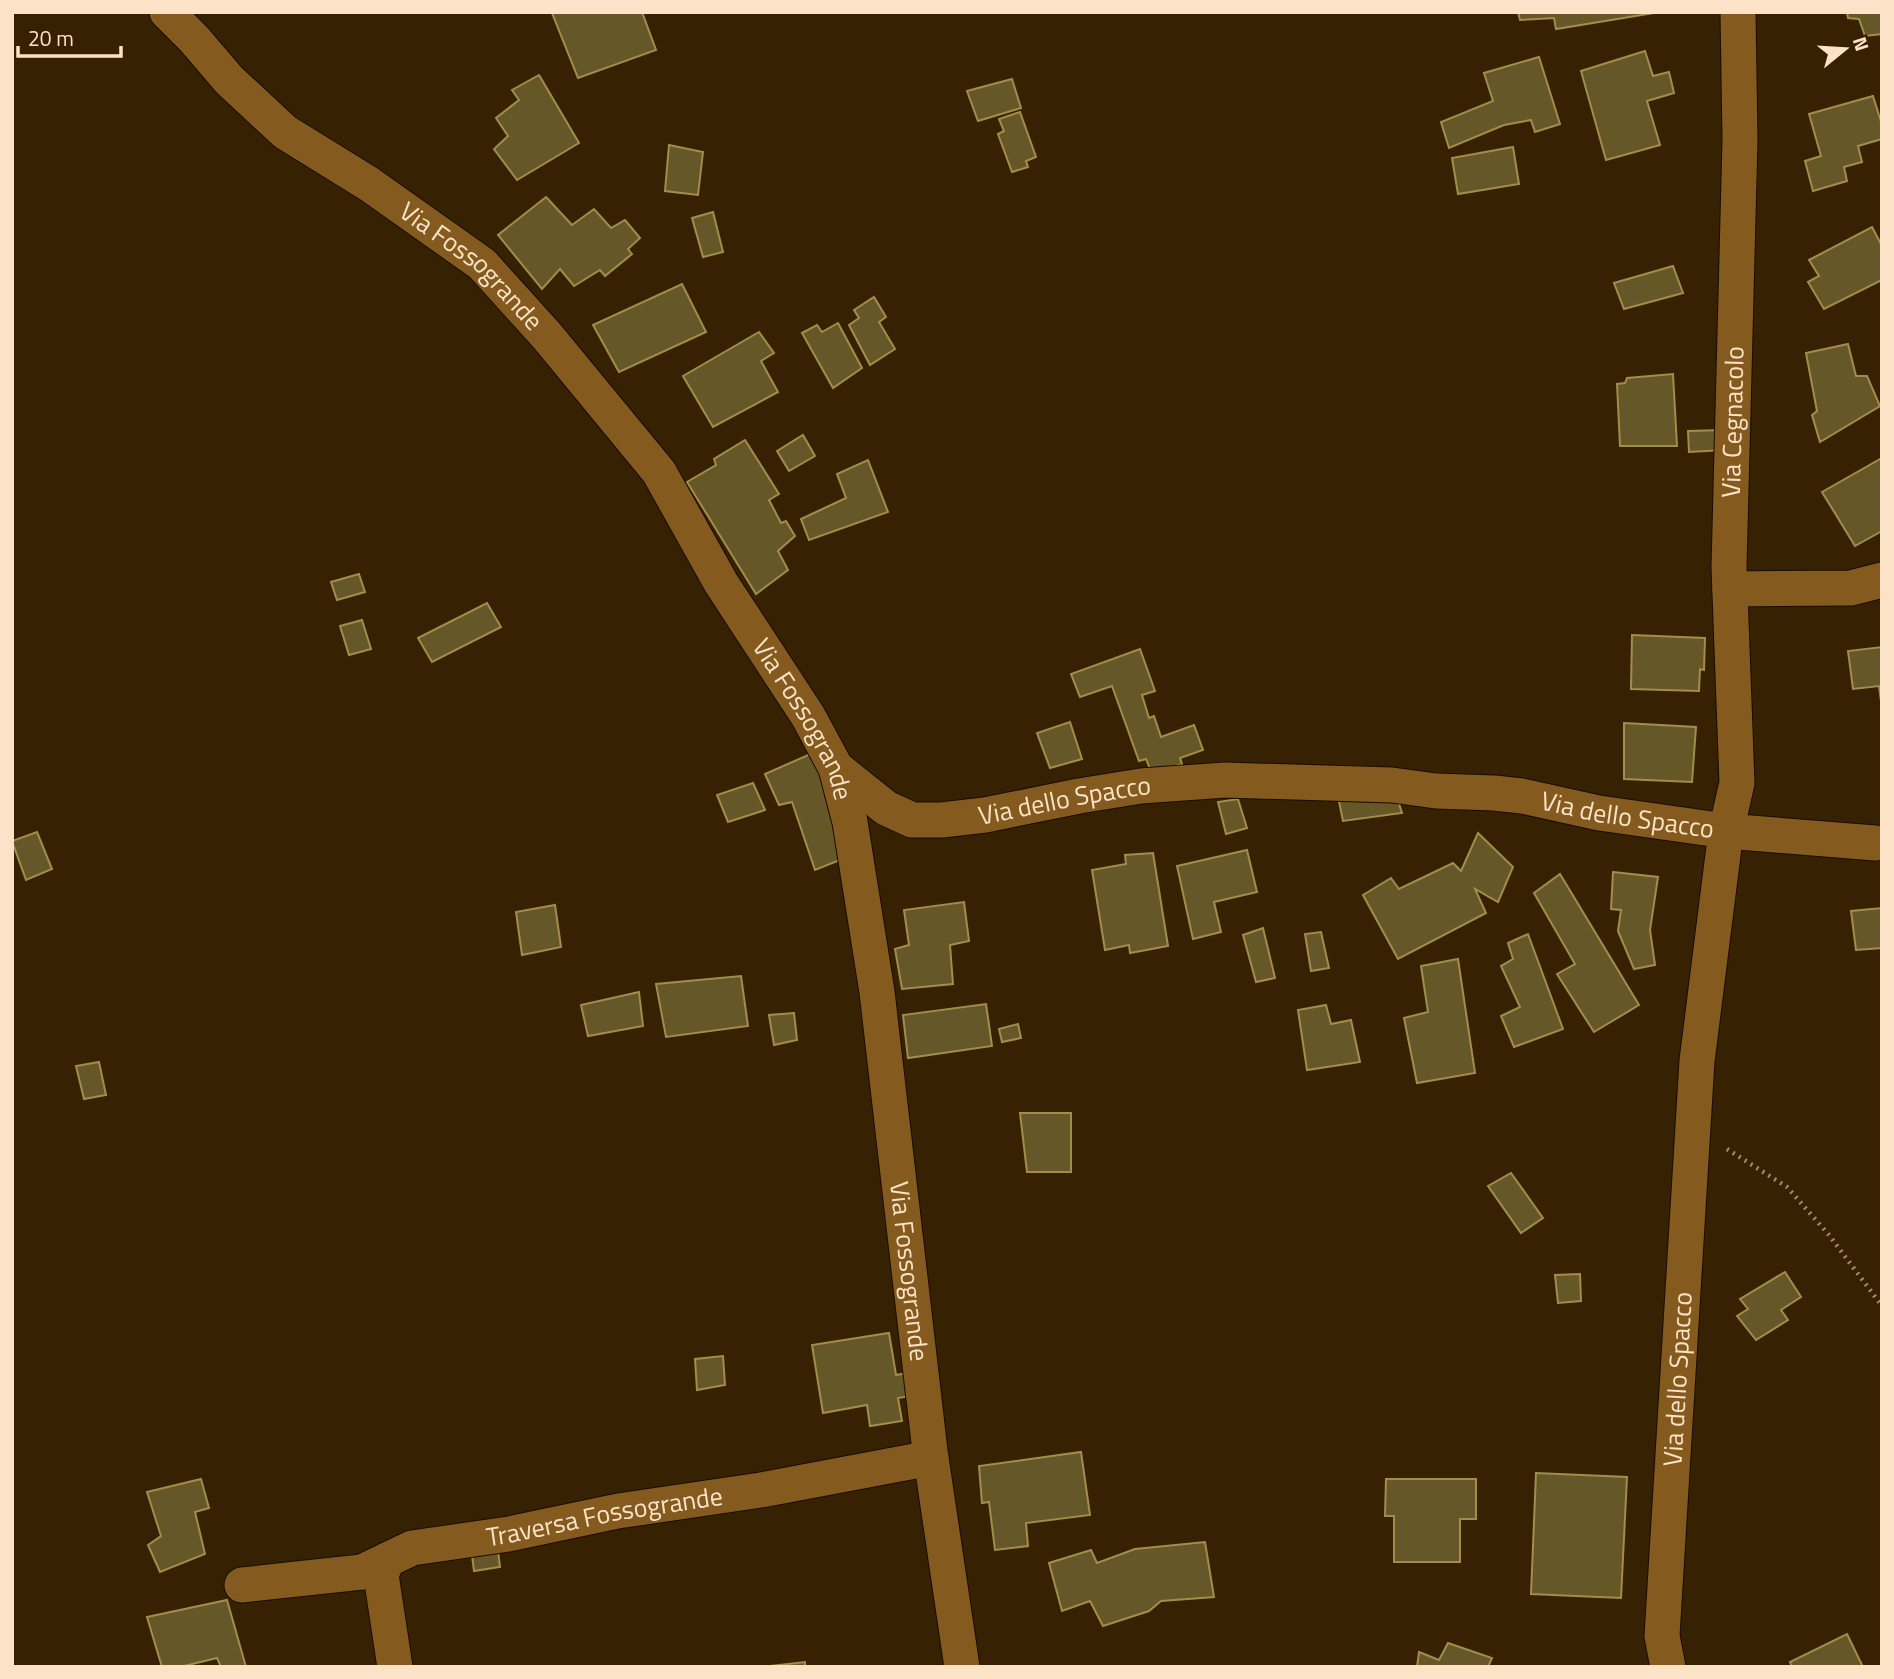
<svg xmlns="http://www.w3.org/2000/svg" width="1894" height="1679" font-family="'Titillium Web',sans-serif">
<rect width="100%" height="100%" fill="#372103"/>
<g fill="#665729" stroke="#a38d49" stroke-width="2">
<path d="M642 12 656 50 578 78 552 13Z"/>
<path d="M1518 12H1660L1556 29 1554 18 1520 20Z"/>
<path d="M1847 12H1882V34L1865 36 1859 19 1848 18Z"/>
<path d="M1645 51 1653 76 1669 72 1674 93 1647 101 1660 145 1606 160 1581 71Z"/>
<path d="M1539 57 1560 124 1535 132 1531 120 1504 125 1449 148 1441 122 1493 101 1484 73Z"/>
<path d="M539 75 579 143 517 180 494 149 508 136 496 118 519 100 512 90Z"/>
<path d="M1012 79 1021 108 978 121 967 91Z"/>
<path d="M1873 96 1882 125V139L1858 146 1862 162 1844 167 1847 181 1813 191 1805 161 1821 156 1809 114Z"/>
<path d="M1020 112 1036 157 1026 161 1028 167 1012 172 998 134 1004 131 999 119Z"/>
<path d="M669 145 703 152 698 195 665 191Z"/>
<path d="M1513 147 1519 184 1458 194 1452 158Z"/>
<path d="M546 197 572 225 594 209 611 228 625 220 640 238 628 249 632 254 605 276 600 270 574 286 560 269 542 289 498 235Z"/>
<path d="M713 212 723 252 703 257 692 218Z"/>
<path d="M1872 227 1882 246V280L1824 309 1808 282 1819 276 1809 260Z"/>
<path d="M1673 266 1683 293 1624 309 1614 283Z"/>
<path d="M682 284 706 332 619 372 593 325Z"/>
<path d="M874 297 886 317 879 322 895 349 870 365 849 325 859 318 854 310Z"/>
<path d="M838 323 862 368 833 388 802 333 817 325 822 332Z"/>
<path d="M759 332 774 353 761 361 778 392 713 427 683 376Z"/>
<path d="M1848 344 1856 376H1867L1880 406 1820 442 1812 415 1817 411 1806 353Z"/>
<path d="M1673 374 1677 446H1620L1617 384 1625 383 1627 378Z"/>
<path d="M1724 430V450L1689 452 1688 431Z"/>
<path d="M803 435 815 456 789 471 777 451Z"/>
<path d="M745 440 779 494 769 500 781 523 786 521 795 536 778 551 788 570 756 594 687 482 716 465 714 459Z"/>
<path d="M1882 458V531L1855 546 1822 492Z"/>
<path d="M868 460 888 512 809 540 801 519 846 498 837 474Z"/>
<path d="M359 574 365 592 337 600 331 582Z"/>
<path d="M487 603 501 627 432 662 418 638Z"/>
<path d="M362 620 371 649 349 655 340 626Z"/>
<path d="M1632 635 1705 638 1704 670 1700 669 1699 691 1631 689Z"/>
<path d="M1882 647V701H1881L1879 686 1853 689 1848 651Z"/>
<path d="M1140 649 1155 691 1142 695 1149 718 1154 716 1161 737 1194 725 1203 750 1180 758 1182 764 1152 774 1146 759 1139 761 1112 686 1080 697 1071 674Z"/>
<path d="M1070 722 1082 759 1050 768 1037 733Z"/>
<path d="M1624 723 1696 727 1692 782 1624 779Z"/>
<path d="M815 752 850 856 815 870 792 802 779 805 765 774Z"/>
<path d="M753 783 765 810 728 822 717 795Z"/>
<path d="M1337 792 1396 795 1402 813 1343 821Z"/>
<path d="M1238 799 1247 828 1226 834 1218 802Z"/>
<path d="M37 832 52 869 26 880 12 841Z"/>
<path d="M1478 833 1513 867 1498 902 1475 889 1486 913 1398 959 1363 895 1391 878 1399 889 1453 863 1461 871Z"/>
<path d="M1247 850 1257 892 1214 902 1221 932 1193 939 1177 866Z"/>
<path d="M1153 853 1168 946 1130 953 1129 945 1105 950 1092 870 1126 864 1125 855Z"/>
<path d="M1613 872 1658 877 1650 930 1655 965 1634 969 1618 931 1621 910 1611 909Z"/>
<path d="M1560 874 1639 1005 1594 1032 1557 974 1575 964 1534 893Z"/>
<path d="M964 902 969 941 950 945 953 984 902 989 895 949 909 945 904 910Z"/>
<path d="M555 905 561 947 522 955 516 912Z"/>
<path d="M1882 908V948L1856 950 1851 911Z"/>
<path d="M1263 928 1275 978 1256 982 1243 935Z"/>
<path d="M1321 932 1329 968 1311 971 1305 934Z"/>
<path d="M1528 934 1563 1029 1514 1047 1501 1016 1520 1007 1501 966 1513 959 1508 943Z"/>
<path d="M1458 959 1475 1073 1417 1083 1404 1018 1428 1012 1421 966Z"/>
<path d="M741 976 748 1026 666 1037 656 984Z"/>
<path d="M639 992 643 1026 588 1036 581 1005Z"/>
<path d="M986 1004 992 1046 908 1058 903 1015Z"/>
<path d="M1326 1005 1331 1024 1351 1020 1360 1062 1307 1070 1298 1010Z"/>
<path d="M794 1013 797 1040 774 1045 769 1015Z"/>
<path d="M1018 1024 1021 1038 1002 1042 999 1029Z"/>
<path d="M99 1062 106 1095 84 1099 76 1066Z"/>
<path d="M1020 1113H1071V1172H1027Z"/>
<path d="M1511 1173 1543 1218 1521 1233 1488 1186Z"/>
<path d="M1785 1272 1801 1297 1781 1310 1788 1320 1756 1340 1737 1316 1748 1309 1740 1299Z"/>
<path d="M1580 1274 1581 1301 1558 1303 1555 1275Z"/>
<path d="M889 1333 896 1375 913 1372 916 1395 898 1398 902 1421 870 1426 867 1405 823 1413 812 1345Z"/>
<path d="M723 1356 725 1385 697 1390 695 1359Z"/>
<path d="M1081 1452 1090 1515 1026 1523 1028 1546 995 1550 989 1502 982 1503 979 1466Z"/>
<path d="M1536 1473 1627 1477 1621 1598 1531 1594Z"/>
<path d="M201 1479 209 1508 195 1512 205 1554 160 1572 148 1545 161 1536 147 1492Z"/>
<path d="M1386 1479H1476V1519H1460V1562H1394V1516H1385Z"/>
<path d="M1205 1542 1214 1597 1161 1601 1149 1611 1103 1626 1090 1601 1062 1611 1049 1563 1091 1550 1097 1563 1135 1549Z"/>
<path d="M497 1543 500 1567 474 1571 471 1547Z"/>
<path d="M227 1600 246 1667H221L217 1658 180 1667H162L147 1617Z"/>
<path d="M1847 1634 1863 1667H1792L1790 1662Z"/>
<path d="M1448 1643 1492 1658 1488 1667H1417L1419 1652 1439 1660Z"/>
<path d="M805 1662V1667L770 1666Z"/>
</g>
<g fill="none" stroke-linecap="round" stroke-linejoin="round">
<g stroke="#190c00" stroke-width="37">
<g id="minor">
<path id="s1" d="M167 12 194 39 229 80 285 132 369 184 482 264 547 336 659 472 721 583 808 716 836 768 850 822 877 992 930 1451 962 1667"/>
<path d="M1730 589 1851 588 1882 580"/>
<path id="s2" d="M836 768 886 808 912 820H942L985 815 1079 796 1141 786 1225 780 1392 785 1436 791 1494 793 1522 796 1599 813 1726 831 1875 843"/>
<path d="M242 1585 362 1572 387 1560"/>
<path id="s3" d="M395 1667 381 1575 387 1560 412 1548 509 1534 618 1511 761 1490 931 1458"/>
<path id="s4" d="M1668 1667 1662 1636 1697 1061 1726 831 1737 783 1729 567 1740 140 1738 12"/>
</g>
</g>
<path stroke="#a18a6d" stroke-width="4.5" stroke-dasharray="2 5" stroke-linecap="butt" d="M1727 1149 1787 1187 1829 1235 1882 1306"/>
<use href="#minor" stroke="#845a1f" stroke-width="35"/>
</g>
<g text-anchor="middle" stroke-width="7" stroke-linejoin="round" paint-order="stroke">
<g font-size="26" fill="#fce3c7" stroke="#372103">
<text dy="9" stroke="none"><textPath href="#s1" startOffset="399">Via Fossogrande</textPath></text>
<text dy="9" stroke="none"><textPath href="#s4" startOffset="1250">Via Cegnacolo</textPath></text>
<text dy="9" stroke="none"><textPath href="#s1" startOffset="966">Via Fossogrande</textPath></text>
<text dy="9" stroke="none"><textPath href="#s2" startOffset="247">Via dello Spacco</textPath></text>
<text dy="9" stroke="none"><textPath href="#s2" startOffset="814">Via dello Spacco</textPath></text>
<text dy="9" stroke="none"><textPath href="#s1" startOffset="1533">Via Fossogrande</textPath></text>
<text dy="9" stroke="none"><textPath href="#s4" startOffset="289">Via dello Spacco</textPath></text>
<text dy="9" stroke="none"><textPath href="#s3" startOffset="332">Traversa Fossogrande</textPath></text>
</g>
</g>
<rect width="1894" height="1679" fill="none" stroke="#fce3c7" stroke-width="28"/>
<g transform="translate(1845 49) rotate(72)" stroke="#372103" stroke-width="5" paint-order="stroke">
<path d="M0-5L12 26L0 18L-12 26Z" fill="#fce3c7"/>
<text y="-10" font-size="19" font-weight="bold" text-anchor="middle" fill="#fce3c7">N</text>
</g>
<path d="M18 46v10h103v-10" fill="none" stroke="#fce3c7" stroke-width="3.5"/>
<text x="28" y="46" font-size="21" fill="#fce3c7" stroke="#372103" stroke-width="5" paint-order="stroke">20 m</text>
</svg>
